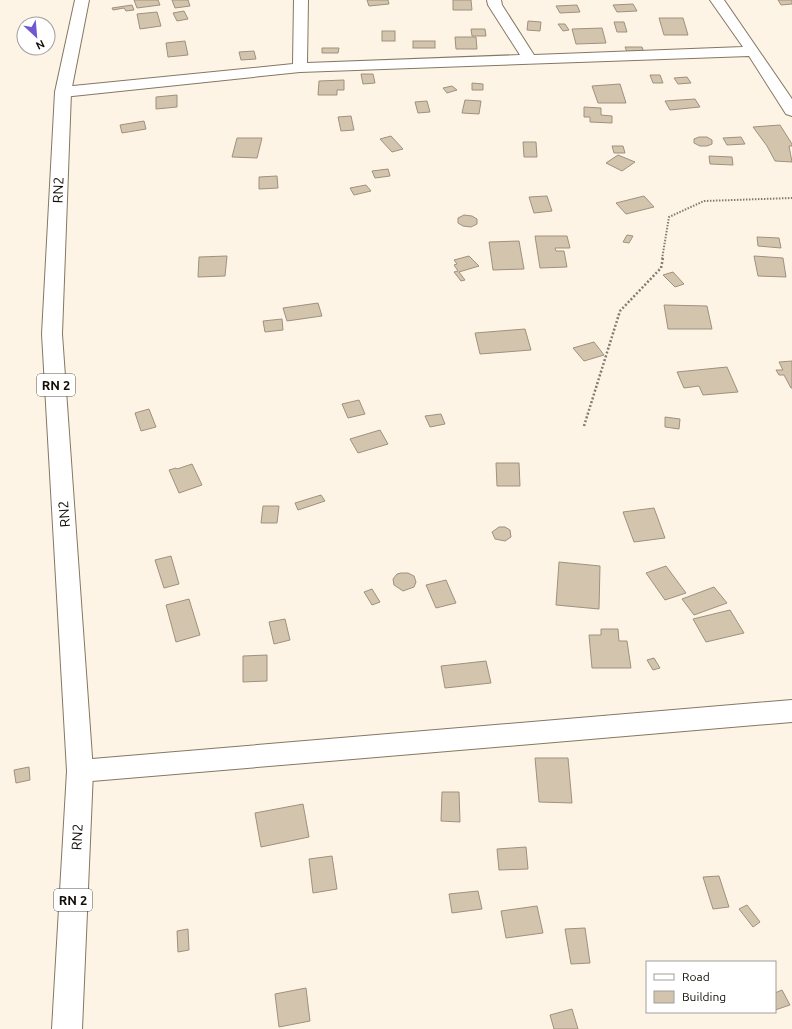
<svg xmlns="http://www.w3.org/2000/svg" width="792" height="1029" font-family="Ubuntu,sans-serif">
<rect width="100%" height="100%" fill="#fdf4e6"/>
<g fill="#d3c4ad" stroke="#a0917c">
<path d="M134 0H158L160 5 137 8Z"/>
<path d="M172 0H188L190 6 175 8Z"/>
<path d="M367 0H388L389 4 369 6Z"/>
<path d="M453 0H471L472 10H453Z"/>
<path d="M778 0H792V4L781 5Z"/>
<path d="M633 4 637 11 617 12 613 5Z"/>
<path d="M132 5 134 10 126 11 124 8 113 10 112 8Z"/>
<path d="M577 5 580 12 560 13 556 6Z"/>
<path d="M184 11 188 19 177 21 173 13Z"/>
<path d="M157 12 161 26 140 29 137 14Z"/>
<path d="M659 18H683L688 35H664Z"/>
<path d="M528 21 541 22 540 31 527 30Z"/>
<path d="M614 22H624L627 32H617Z"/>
<path d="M558 24H565L569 30 563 31Z"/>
<path d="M602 28 606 43 576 44 572 29Z"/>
<path d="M471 29H485L486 36H472Z"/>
<rect x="382" y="31" width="13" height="10"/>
<path d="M455 37H476L477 49H456Z"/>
<path d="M185 41 188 55 168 57 166 43Z"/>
<rect x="413" y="41" width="22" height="7"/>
<path d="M625 47H642L644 52H627Z"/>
<path d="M322 48H339L338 53H322Z"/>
<path d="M254 51 256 59 241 60 239 52Z"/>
<path d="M361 74H373L375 83 363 84Z"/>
<path d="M650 75H660L663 83H653Z"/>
<path d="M687 77 691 83 678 84 674 78Z"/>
<path d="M344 80V90H337V95H318L319 81Z"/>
<path d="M472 83 483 84V90H472Z"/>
<path d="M620 84 626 103H598L592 86Z"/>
<path d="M452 86 457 90 447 93 443 88Z"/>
<path d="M177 95V107L156 109V97Z"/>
<path d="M695 99 700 107 670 110 665 101Z"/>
<path d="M465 100 481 101 479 114 462 113Z"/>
<path d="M427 101 430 112 418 113 415 102Z"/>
<path d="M584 107 601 108V115L612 116V123L590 122V117H584Z"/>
<path d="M351 116 354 130 341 131 338 117Z"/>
<path d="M144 121 146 129 122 133 120 125Z"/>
<path d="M780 125 792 144V146H789L792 162 775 161 767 146 753 127Z"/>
<path d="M391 136 403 149 392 152 380 139Z"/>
<path d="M699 137H707L712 140V144L707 146H700L694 143V139Z"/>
<path d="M741 137 745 144 727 145 723 138Z"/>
<path d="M237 138H262L257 158 232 157Z"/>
<path d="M523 142H536L537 157H524Z"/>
<path d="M612 146H623L625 153H614Z"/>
<path d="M618 155 635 162 622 171 606 163Z"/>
<path d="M709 156 732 157 733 165 710 164Z"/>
<path d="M388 169 390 176 375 178 372 171Z"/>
<path d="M277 176 278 188 259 189V177Z"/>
<path d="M366 185 371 191 354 195 350 188Z"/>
<path d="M547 196 552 211 534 213 529 197Z"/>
<path d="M644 196 654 207 626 214 616 203Z"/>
<path d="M464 215 472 216 477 219V224L471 227 463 226 458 223V218Z"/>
<path d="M627 235 633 236 629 243 623 242Z"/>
<path d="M535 236H567L570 248H555L556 251H564L567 267 540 268Z"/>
<path d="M757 237 779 238 781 248 758 246Z"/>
<path d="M519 241 524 269 493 270 489 242Z"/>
<path d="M227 256 225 276 198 277 199 257Z"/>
<path d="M469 256 479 266 459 272 465 280 461 281 454 272 458 271 454 265 457 264 454 260Z"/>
<path d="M754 256 783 258 786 277 758 276Z"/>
<path d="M673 272 684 284 675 287 663 275Z"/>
<path d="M318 303 322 316 287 321 283 308Z"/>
<path d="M664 305 707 306 712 329H668Z"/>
<path d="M282 319 283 330 265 332 263 321Z"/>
<path d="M525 329 531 350 480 354 475 333Z"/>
<path d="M594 342 604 355 584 361 573 348Z"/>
<path d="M792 361V388H791L784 375H779L776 370H783L779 362Z"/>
<path d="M727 367 738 392 703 395 699 386 684 388 677 372Z"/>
<path d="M359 400 365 414 348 418 342 404Z"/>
<path d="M149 409 156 427 141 431 135 413Z"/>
<path d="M441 414 445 424 430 427 425 416Z"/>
<path d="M665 417 680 419 679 429 665 427Z"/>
<path d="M380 430 388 444 358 453 350 439Z"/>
<path d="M496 463H519L520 486H497Z"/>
<path d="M192 464 202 485 179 493 169 470 176 468 177 469Z"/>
<path d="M321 495 325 501 298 510 295 503Z"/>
<path d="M263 506H279L277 523H261Z"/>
<path d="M654 508 665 538 634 542 623 512Z"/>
<path d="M499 527H505L510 530 511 537 505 541 495 539 492 532Z"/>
<path d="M171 556 179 584 164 588 155 560Z"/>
<path d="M559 562 600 566 599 609 556 605Z"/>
<path d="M666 566 686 593 665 600 646 573Z"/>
<path d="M401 573H408L414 576 416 582 414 587 403 591 394 585 393 579 397 574Z"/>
<path d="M446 580 456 603 436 608 426 585Z"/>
<path d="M714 587 727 603 694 615 682 599Z"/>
<path d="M372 589 380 602 372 605 364 592Z"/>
<path d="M189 599 200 635 176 642 166 605Z"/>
<path d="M730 610 744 633 706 642 693 619Z"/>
<path d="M285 619 290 640 274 644 269 622Z"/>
<path d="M601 629H618L619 641H627L631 668H592L589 635H601Z"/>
<path d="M267 655V681L243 682V656Z"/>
<path d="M654 658 660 668 653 670 647 660Z"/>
<path d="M486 661 491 683 445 688 441 666Z"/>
<path d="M535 758H568L572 803 539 802Z"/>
<path d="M29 767 30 780 16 783 14 770Z"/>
<path d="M442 792H459L460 822 441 821Z"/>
<path d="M303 804 309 837 261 847 255 813Z"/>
<path d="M526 847 528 869 499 870 497 849Z"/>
<path d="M332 856 337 889 313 893 309 859Z"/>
<path d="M719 876 729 907 713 909 703 877Z"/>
<path d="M478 891 482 909 452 913 449 894Z"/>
<path d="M747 905 760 922 753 927 739 909Z"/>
<path d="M537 906 543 933 506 938 501 911Z"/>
<path d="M585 928 590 963 571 964 565 929Z"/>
<path d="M188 929 189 950 178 952 177 931Z"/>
<path d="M306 988 310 1021 279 1027 275 994Z"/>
<path d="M782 990 790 1005 775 1010V993Z"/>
<path d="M572 1009 578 1029H554L550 1015Z"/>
</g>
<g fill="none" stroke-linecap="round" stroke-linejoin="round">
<g stroke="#857763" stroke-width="2">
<g id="minor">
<path d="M294 0H308L307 63 520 55 488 5 487 0H501L502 5 534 55 743 47 710 0H724L792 99V116L786 114 749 56 300 72 63 97 58 95 55 92 58 89 63 87 293 64Z"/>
<path d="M792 700V722L80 782 71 779 67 771 71 763 80 760Z"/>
</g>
</g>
<g stroke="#857763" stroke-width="2">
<path id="primary" d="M75 0H89L71 92 62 334 93 771 82 1029H52L67 771 42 334 55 92Z"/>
</g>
<path stroke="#827b71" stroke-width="2" stroke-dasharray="1.5 1.5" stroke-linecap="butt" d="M662 259 669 217 704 201 792 198"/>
<path stroke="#827b71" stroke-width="2.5" stroke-dasharray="2 2" stroke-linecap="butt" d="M584 426 620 311 661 268 663 258"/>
<use href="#minor" fill="#fff" fill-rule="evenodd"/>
<use href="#primary" fill="#fff" fill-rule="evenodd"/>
</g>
<g text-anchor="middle" stroke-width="3.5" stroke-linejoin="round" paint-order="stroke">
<g fill="#fff" stroke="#595651" stroke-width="1">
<rect x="37" y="374" width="38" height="22" rx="3"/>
<rect x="54" y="889" width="38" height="22" rx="3"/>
</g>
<g font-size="13" font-weight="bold" fill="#120d06">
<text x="56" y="390">RN 2</text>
<text x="73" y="905">RN 2</text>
</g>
<g font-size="14" fill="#120d06" stroke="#fff">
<text transform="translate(58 190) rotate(-88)" y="5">RN2</text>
<text transform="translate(64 514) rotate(-94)" y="5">RN2</text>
<text transform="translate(77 837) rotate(-87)" y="5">RN2</text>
</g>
</g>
<rect x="646" y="961" width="130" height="52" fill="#ffffff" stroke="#a09e9b"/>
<rect x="654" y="974" width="20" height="6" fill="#ffffff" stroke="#a09e9b"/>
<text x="682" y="981" font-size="12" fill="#120d06">Road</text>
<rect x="654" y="991" width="20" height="12" fill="#d3c4ad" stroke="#a09e9b"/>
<text x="682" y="1001" font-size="12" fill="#120d06">Building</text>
<g transform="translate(36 36) rotate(154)"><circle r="19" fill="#ffffff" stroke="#a09e9b"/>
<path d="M0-3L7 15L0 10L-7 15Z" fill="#6f58d2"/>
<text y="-6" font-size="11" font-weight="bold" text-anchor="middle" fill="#120d06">N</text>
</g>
</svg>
